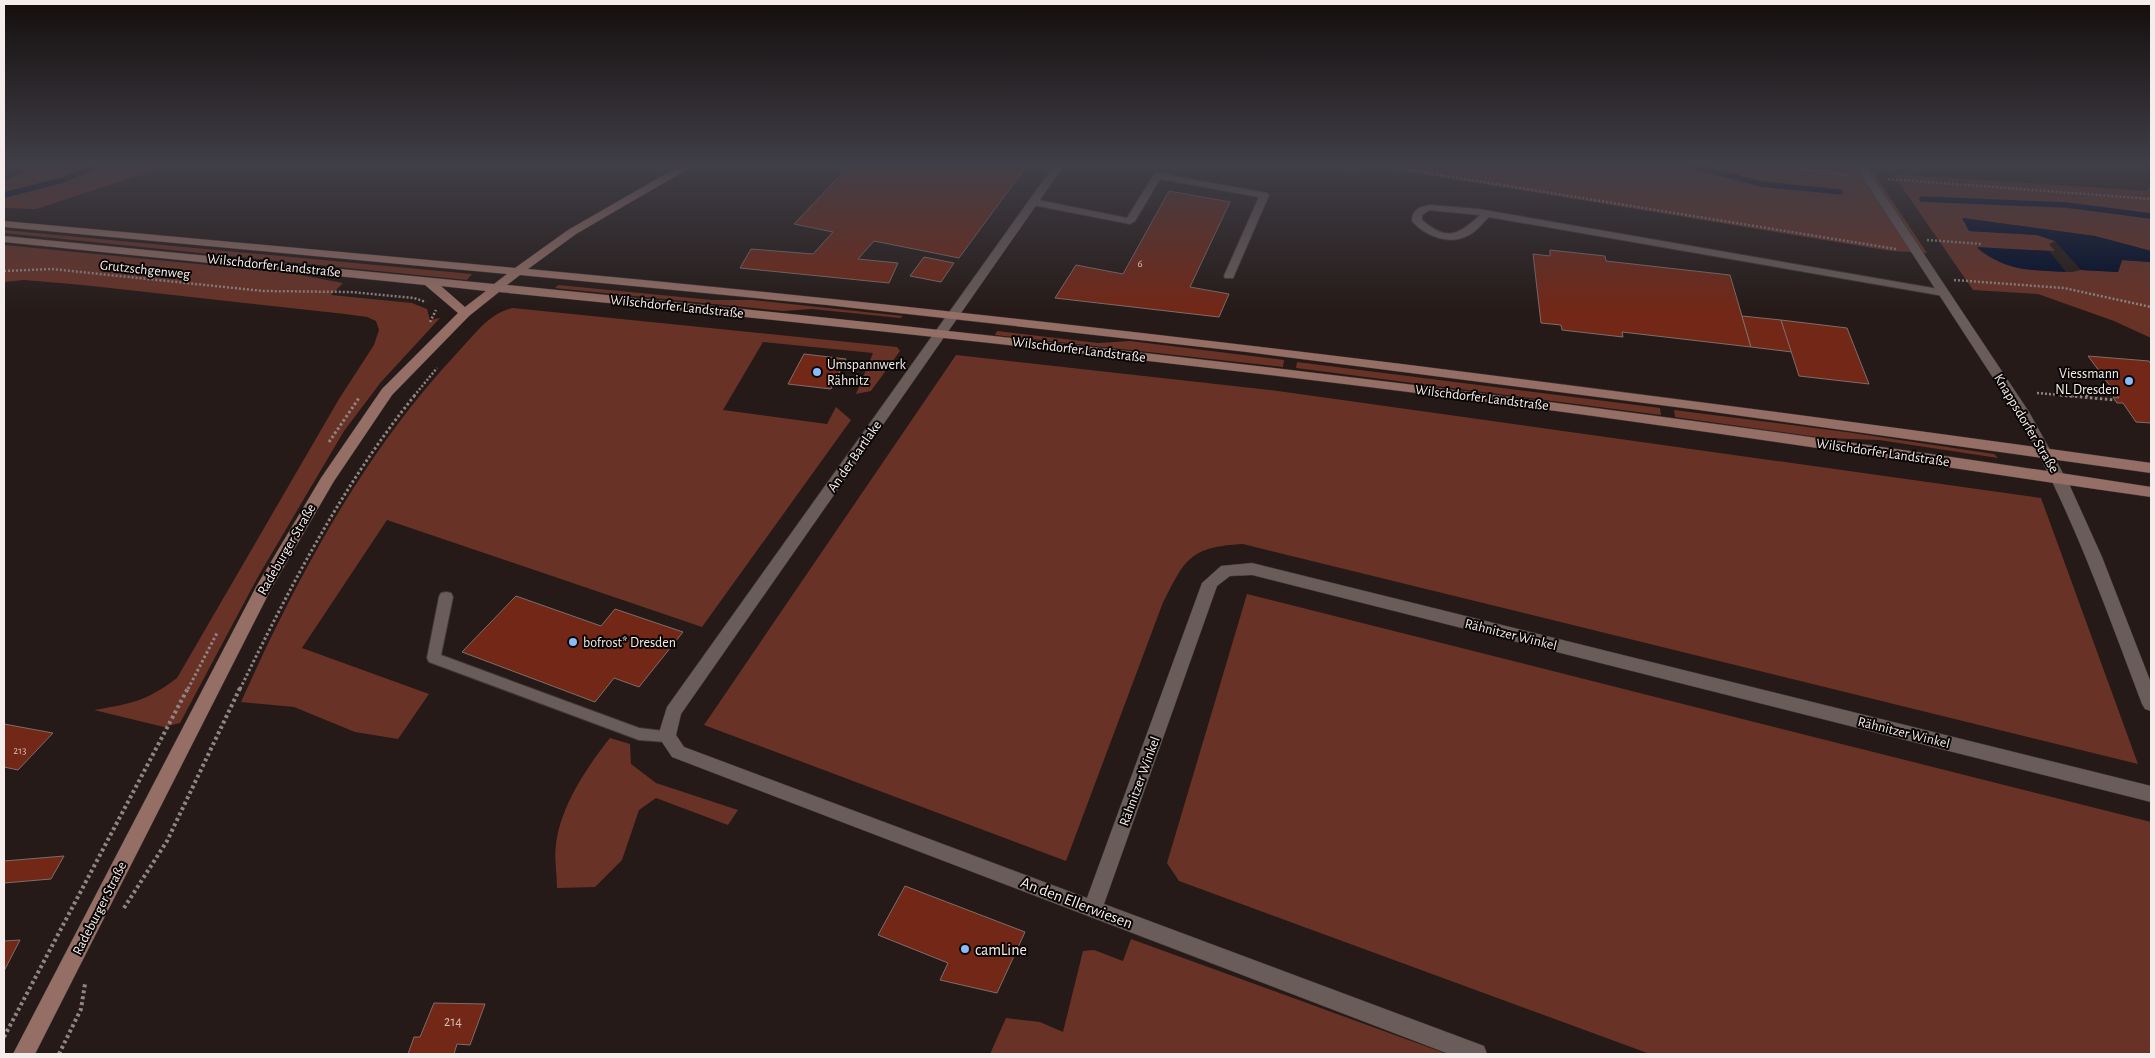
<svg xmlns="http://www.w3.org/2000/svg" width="2155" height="1058" font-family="'Alegreya Sans',sans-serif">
<rect width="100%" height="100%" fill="#251a17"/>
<g fill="#693226">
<path d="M43 164H167L143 174 36 209 4 208V181Z"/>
<path d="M1312 164H1836L1840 169 1874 173 1927 253 1891 251 1360 164 1357 172Z"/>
<path d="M1893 174 2147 191 2151 186V251L2095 236 1963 218 1969 231 2037 235 2055 241 2049 244 2055 251 1977 248C2004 272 2039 270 2072 272L2081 270 2118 272 2122 260 2151 262V338L2114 321 2038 294 1973 290Z"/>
<path d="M4 230 472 274 467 280 4 233Z"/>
<path d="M4 245 290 273 343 283 331 295 412 303 427 309 430 320 440 318 381 382 344 431 259 575 180 723 164 727 94 710C130 704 147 701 177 678L339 399 374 345 379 330 376 321 367 317 345 314 83 285 24 280 4 282Z"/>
<path d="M558 285 712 300H752L903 316 900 318 812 309 783 311 555 288Z"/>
<path d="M513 308 897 347 900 351 871 391 856 394 873 353 763 342 723 410 827 424 836 407 851 420 702 627 387 520 302 648 429 694 398 739 355 732 294 707 241 702C297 577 364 452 458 352 474 335 490 312 513 308Z"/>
<path d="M997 331 1098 343 1130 341 1284 360 1283 367 995 335Z"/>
<path d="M956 355 1278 391 2041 498 2138 764 1243 544C1189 547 1185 559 1162 605L1066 861 704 725Z"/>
<path d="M1297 362 1660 408 1661 415 1296 368Z"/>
<path d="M1674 410 1846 432 1994 454 1998 458 1879 440 1825 438 1675 417Z"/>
<path d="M1247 594 2151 822V1054H1650L1179 881 1167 863Z"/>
<path d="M610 738 630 744 631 764 656 783 738 810 728 825 656 798 639 810 622 860 595 887 557 888C557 874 554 858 556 845 560 807 587 767 610 738Z"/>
<path d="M1131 939 1447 1054H990L1006 1018 1040 1022 1063 1032 1083 951 1094 950 1123 961Z"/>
</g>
<g fill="#000d2b">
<path d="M1962 218 2095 236 2151 251V262L2122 260 2118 272 2081 270 2055 241 2037 235 1969 231Z"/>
<path d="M1977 247 2049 251 2066 272C2026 269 2010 273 1977 247Z"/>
</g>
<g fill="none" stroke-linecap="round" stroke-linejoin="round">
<g stroke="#000d2b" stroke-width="5.5">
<path d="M1686 164 1761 184 1840 192"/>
<path d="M4 195 63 180 99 164"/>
<path d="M1922 199 2066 205 2151 216"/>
</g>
</g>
<g fill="#732716" stroke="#7c6e6b">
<path d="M851 164H1028L959 258 874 241 858 259 898 263 889 283 740 268 751 249 813 254 833 232 794 224Z"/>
<path d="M1169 191 1230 202 1190 287 1229 294 1219 317 1055 298 1076 265 1123 274Z"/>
<path d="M1550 250 1605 256 1606 261 1730 275 1751 347 1622 332 1623 337 1562 330 1561 325 1541 323 1533 254 1550 256Z"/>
<path d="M924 257 954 263 941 282 910 276Z"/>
<path d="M1742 316 1781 320 1792 352 1751 347Z"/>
<path d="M1781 320 1847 328 1869 384 1799 376Z"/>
<path d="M804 354 846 359 831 389 788 384Z"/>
<path d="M2088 356 2149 361 2151 364V423L2136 422 2123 403H2117L2113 397 2119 398Z"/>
<path d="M516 596 601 626 615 609 683 632 639 687 614 678 595 702 462 652Z"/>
<path d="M4 724 53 733 18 770 4 767Z"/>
<path d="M64 856 51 879 4 883V861Z"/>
<path d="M905 886 1025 932 997 993 940 980 948 963 878 935Z"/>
<path d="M20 940 4 971V941Z"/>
<path d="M434 1003 485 1004 470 1045 457 1044 454 1054H408L414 1037H420Z"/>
</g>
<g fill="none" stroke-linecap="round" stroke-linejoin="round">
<g stroke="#403837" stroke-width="2">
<g id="lane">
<path d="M1157 173 1267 193 1269 195 1233 278H1225L1224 276 1259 197 1160 179 1135 221 1130 224 1033 205 1028 202 1033 199 1127 218 1153 176Z"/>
<path d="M1429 205 1478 209 1944 290 1949 293 1944 296 1489 217C1482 223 1477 231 1469 235 1450 246 1425 236 1412 221 1412 210 1419 207 1429 205ZM1429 210 1480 215C1458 236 1446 241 1422 220V215Z"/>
<path d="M446 592 451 593 453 597 441 655 639 728 672 732 674 736 672 740 667 742 639 740 429 662 427 658 439 597 441 593Z"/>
</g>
</g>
<g stroke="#403837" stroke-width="1">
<g id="street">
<path d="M1055 164H1065L681 714 676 735 684 747 1087 898 1202 583 1221 566 1252 563 2151 786V802L1252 575 1230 576 1217 586 1104 904 1476 1043 1484 1046 1487 1054H1449L672 757 658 736 667 707Z"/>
<path d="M1854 164H1864L2029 412 2069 484 2102 557 2151 683V711L2145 709 2142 704C2105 606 2070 507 2018 416Z"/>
</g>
</g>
<g stroke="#403837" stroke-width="1">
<path id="secondary" d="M683 164H696L576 234 528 269C1071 319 1611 388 2151 463V473L1699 410 1247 352 827 305 520 275 507 285C1056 340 1605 402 2151 487V497C1922 464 1693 428 1464 399 1143 358 821 324 499 292L469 316 392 395 334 481 271 589 35 1054H13L256 587 321 478 382 389 458 313 425 285 4 242V236L494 284 507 274 4 227V221L515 268 568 230ZM441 286 486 291 465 307Z"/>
</g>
<g stroke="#8f8583" stroke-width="2.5" stroke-dasharray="2 2" stroke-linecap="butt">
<path d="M1373 164 1896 249"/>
<path d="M1757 164 1847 175"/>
<path d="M1888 179 2151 199"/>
<path d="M1927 240 1982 244"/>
<path d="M4 271 52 269 263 291 351 292 414 298 426 302"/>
<path d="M1954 280 2064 288 2151 307"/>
<path d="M430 322 436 310"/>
<path d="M2083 391 2087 396"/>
<path d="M2037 393 2074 396"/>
<path d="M414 396 437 368"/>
</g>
<g stroke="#8f8583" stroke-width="3" stroke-dasharray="2.5 2.5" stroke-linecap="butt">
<path d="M2060 395 2115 400"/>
<path d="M2086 395 2088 397"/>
<path d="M329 442 359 398"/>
<path d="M188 689 217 633"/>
<path d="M240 689C290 587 343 484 415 395"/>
</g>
<g stroke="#8f8583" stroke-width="4" stroke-dasharray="3 3" stroke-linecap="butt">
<path d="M124 908 167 841 240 688"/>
<path d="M4 1037 188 688"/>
<path d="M59 1054 81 1009 85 984"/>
</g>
<use href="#lane" fill="#6a5c59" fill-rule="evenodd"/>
<use href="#street" fill="#6a5c59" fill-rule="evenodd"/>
<use href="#secondary" fill="#956f66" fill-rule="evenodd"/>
</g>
<linearGradient id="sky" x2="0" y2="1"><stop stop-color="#140e0d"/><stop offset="0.53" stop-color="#403e47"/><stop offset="1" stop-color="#403e47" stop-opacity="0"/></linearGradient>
<rect width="2155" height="312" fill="url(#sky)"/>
<g fill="#89bafc" stroke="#0a0605" stroke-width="2">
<circle cx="817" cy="372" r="5"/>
<circle cx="2129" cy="381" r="5"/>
<circle cx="573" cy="642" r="5"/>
<circle cx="965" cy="949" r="5"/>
</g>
<g text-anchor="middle" stroke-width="4" stroke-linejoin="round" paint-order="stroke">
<g font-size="11" fill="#d4bcb6">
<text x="1140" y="267">6</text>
<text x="20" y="754">213</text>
</g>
<g font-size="14" fill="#f5edeb" stroke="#0a0605">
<text transform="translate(274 265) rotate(6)" y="5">Wilschdorfer Landstraße</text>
<text transform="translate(145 269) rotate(6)" y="5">Grutzschgenweg</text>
<text transform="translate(677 306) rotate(6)" y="5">Wilschdorfer Landstraße</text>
<text transform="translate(1079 349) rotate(7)" y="5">Wilschdorfer Landstraße</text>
<text transform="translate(1482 397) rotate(7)" y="5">Wilschdorfer Landstraße</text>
<text transform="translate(2027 423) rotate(59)" y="5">Knappsdorfer Straße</text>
<text transform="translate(1883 452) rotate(8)" y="5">Wilschdorfer Landstraße</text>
<text transform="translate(854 456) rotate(-55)" y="5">An der Bartlake</text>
<text transform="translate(286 549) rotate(-60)" y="5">Radeburger Straße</text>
<text transform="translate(1511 634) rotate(14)" y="5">Rähnitzer Winkel</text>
<text transform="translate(1904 732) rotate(14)" y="5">Rähnitzer Winkel</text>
<text transform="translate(1139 781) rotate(-70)" y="5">Rähnitzer Winkel</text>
<text transform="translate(99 908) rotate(-63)" y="5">Radeburger Straße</text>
</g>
<g font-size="14" fill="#f5edeb" stroke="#0a0605" text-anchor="start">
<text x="827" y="369">Umspannwerk<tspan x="827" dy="16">Rähnitz</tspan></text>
<text x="2119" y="378" text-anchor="end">Viessmann<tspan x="2119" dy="16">NL Dresden</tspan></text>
<text x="583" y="647">bofrost* Dresden</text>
</g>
<g font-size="14" fill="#d4bcb6">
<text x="453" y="1026">214</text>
</g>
<g font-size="16" fill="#f5edeb" stroke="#0a0605">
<text transform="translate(1077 902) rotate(21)" y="6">An den Ellerwiesen</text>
</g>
<g font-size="16" fill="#f5edeb" stroke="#0a0605" text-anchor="start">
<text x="975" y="955">camLine</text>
</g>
</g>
<rect width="2155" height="1058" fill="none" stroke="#f5edeb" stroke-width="10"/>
</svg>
